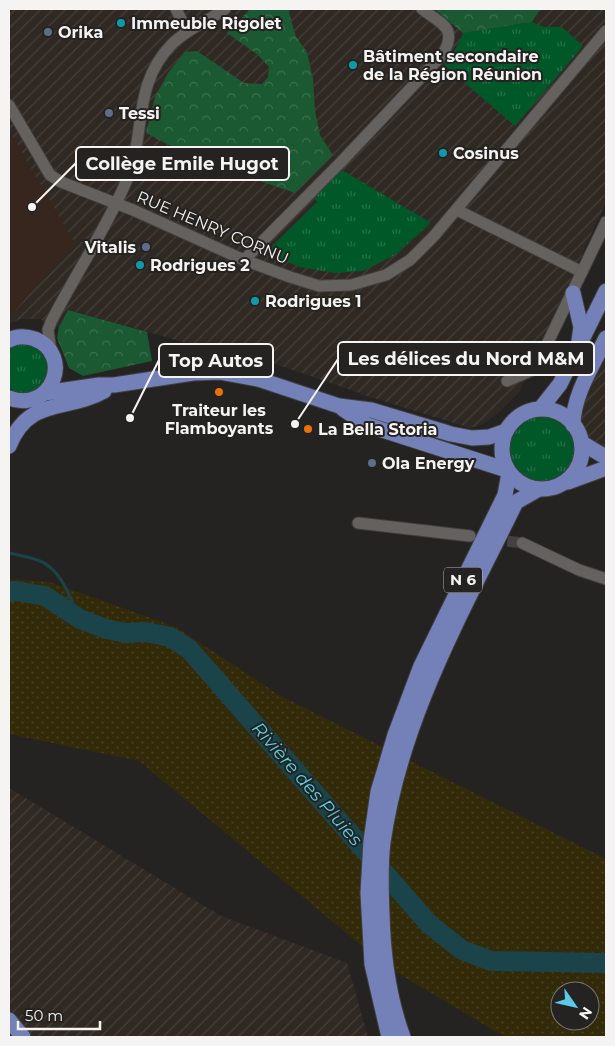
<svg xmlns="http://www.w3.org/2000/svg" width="615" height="1046" font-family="Montserrat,sans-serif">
<defs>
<pattern id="industrial-furrows" width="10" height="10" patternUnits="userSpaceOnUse" patternTransform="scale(1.25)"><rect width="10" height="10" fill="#302923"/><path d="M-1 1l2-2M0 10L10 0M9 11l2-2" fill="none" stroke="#443e39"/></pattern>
<pattern id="grass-tufts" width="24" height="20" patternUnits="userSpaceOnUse" patternTransform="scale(1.25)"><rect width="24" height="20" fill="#005829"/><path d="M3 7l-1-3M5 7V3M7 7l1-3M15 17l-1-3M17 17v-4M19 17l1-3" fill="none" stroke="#267148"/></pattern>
<pattern id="forest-crowns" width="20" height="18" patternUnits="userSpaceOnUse" patternTransform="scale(1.25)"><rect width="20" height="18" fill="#1a5931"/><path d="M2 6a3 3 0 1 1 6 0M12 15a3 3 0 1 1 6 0" fill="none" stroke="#3c714f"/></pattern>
<pattern id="sand-dots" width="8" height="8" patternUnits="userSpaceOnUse" patternTransform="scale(1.25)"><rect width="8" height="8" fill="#322a09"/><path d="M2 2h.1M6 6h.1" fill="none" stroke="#463f21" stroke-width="1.8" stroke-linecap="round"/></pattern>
</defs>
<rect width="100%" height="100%" fill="#252321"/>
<g fill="url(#industrial-furrows)">
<path d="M9 9H606V202L520 391 498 413 483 424 470 428 370 397 308 375 207 342 205 348 69 310 59 327 39 319H20L9 324Z"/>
<path d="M606 338V455L582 443 573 425Z"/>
<path d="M9 788 221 916 347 963 368 1037H23L9 1020Z"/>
</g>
<path fill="#37261d" d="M9 130 74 242 9 318Z"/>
<g fill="url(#grass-tufts)">
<path d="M532 22 544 27H562L583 46 515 126 444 65 458 45 463 33Z"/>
<path d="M340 169 431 223 395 255 363 271 335 273 300 267 265 253 317 202 313 196Z"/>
<path d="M20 342 34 343 45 351 49 377C39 392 26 400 9 388V347Z"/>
<circle cx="542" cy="449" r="32"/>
</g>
<g fill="url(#forest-crowns)">
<path d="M250 9H288L296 37 307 52 313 79 315 111 320 135 333 155 295 193 260 181 227 175 146 133 155 97 168 73 185 52 197 51 244 83 262 84 268 77 269 67 258 55 227 33Z"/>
<path d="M435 9H540L532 22 463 33Z"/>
<path d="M68 310 147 332 152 361 83 376 69 368 57 338 59 327Z"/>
</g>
<path fill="url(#sand-dots)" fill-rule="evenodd" d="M9 579 50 582 176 627 279 695 606 859V1037H505L386 966 139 761 9 734ZM560 991H590V1021H560Z"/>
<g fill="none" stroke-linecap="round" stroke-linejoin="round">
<path stroke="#1b434a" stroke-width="3" d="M9 553C19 555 30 557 40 561 62 570 71 600 80 619"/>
<path stroke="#1b434a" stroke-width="20" d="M9 592 16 591 45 596 80 619 106 629 126 633 146 632 170 637 189 649 429 924 462 950 491 961 606 963"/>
<path stroke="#444240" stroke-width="11" stroke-dasharray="11 5.5" stroke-linecap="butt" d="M491 539 522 543"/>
<g stroke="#413f3e" stroke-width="13">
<g id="minor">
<path d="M176 9 187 31"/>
<path d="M9 105 50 175 61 182 133 210 244 260 290 277 319 286 351 285 386 275 410 260 434 236 606 31"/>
<path d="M457 210 582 272"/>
<path d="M244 260 341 162 443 54C458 27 441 24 422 9"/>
<path d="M51 352 48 330 51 322C75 275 105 231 126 182 147 135 131 86 172 44 187 29 208 21 225 9"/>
<path d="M507 381 535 369 606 222"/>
<path d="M358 523 470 536"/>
<path d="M522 543 579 570 606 579"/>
</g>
</g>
<g stroke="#413f3e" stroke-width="17">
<g id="major">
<path d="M573 293 581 327 579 341"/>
<path d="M9 340C17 336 26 336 35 339 74 355 52 414 9 398"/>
<path d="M45 393 99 385H114L193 373 220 372 258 379 339 406 371 410 451 434 472 438 489 437 506 431"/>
<path d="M541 408 560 384 606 291"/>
<circle cx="542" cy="449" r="40"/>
<path d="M343 409 367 425 507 470"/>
<path d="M573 425C573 395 593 365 606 338"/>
<path d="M582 443 602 455H606"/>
<path d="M9 446C29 396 67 412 104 391"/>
<path d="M568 482 606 468"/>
<path d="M9 1020 23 1037"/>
<path d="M389 1037 372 964 368 893 371 841 378 792 395 735 421 666 505 495 509 473"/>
<path d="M403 1037C389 999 383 955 382 914 381 891 380 866 383 842 401 718 462 613 516 502L537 490"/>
</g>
</g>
<use href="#minor" stroke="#64615f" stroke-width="11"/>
<use href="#major" stroke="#7481b8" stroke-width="15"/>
</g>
<g fill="#0f9aa8" stroke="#252321" stroke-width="2">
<circle cx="121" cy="23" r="5"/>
<circle cx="353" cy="65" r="5"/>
<circle cx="443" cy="153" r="5"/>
<circle cx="140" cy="265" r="5"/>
<circle cx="255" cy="301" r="5"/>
</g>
<g fill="#5c6f8a" stroke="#252321" stroke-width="2">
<circle cx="48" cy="32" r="5"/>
<circle cx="109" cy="113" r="5"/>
<circle cx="146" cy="247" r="5"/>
<circle cx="372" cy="463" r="5"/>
</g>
<g fill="#e8710a" stroke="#252321" stroke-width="2">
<circle cx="219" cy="392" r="5"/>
<circle cx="308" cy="429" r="5"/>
</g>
<g text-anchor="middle" stroke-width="4" stroke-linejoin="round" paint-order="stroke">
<rect fill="#252321" stroke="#b7b5b4" stroke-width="1" x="444" y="567.5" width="38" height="25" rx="4"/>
<g font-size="15" font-weight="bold" fill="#f6f4f3">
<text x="463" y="585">N 6</text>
</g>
<g font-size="16" font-weight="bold" fill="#f6f4f3" stroke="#252321" text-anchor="start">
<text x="131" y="29">Immeuble Rigolet</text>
<text x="58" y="38">Orika</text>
<text x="363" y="62">Bâtiment secondaire<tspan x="363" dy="18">de la Région Réunion</tspan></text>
<text x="119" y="119">Tessi</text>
<text x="453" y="159">Cosinus</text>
<text x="136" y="253" text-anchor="end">Vitalis</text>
<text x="150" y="271">Rodrigues 2</text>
<text x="265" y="307">Rodrigues 1</text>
<text x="219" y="416" text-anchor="middle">Traiteur les<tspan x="219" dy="18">Flamboyants</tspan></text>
<text x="318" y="435">La Bella Storia</text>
<text x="382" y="469">Ola Energy</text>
</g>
<g font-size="16" fill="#f6f4f3" stroke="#252321">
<text transform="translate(213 227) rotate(23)" y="6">RUE HENRY CORNU</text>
</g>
<g font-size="18" font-style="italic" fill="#51d3e9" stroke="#252321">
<text transform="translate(307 784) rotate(49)" y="6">Rivière des Pluies</text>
</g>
</g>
<path fill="none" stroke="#f6f4f3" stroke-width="2" d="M32 207L76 163M295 424L338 359M130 418L159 360"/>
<g fill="#f6f4f3" stroke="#252321" stroke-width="2">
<circle cx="32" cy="207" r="5"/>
<circle cx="295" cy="424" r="5"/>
<circle cx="130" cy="418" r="5"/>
</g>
<g fill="#252321" stroke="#f6f4f3" stroke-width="2">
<rect x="76" y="147" width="213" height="33" rx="5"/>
<rect x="338" y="342" width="256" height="33" rx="5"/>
<rect x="159" y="344" width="114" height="33" rx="5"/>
</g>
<g font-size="18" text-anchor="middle" font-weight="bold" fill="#f6f4f3">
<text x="182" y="170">Collège Emile Hugot</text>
<text x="466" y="365">Les délices du Nord M&amp;M</text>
<text x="216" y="367">Top Autos</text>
</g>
<rect width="615" height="1046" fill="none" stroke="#f6f4f3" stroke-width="20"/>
<g transform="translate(575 1006) rotate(124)"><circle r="24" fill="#252321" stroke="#797775"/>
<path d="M0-4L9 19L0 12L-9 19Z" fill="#5ac8e6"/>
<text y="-8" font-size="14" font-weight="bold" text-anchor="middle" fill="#f6f4f3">N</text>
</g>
<path d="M18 1021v8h82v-8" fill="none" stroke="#f6f4f3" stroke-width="2.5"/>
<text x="25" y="1021" font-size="15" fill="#f6f4f3" stroke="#252321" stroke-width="4" paint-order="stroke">50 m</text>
</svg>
